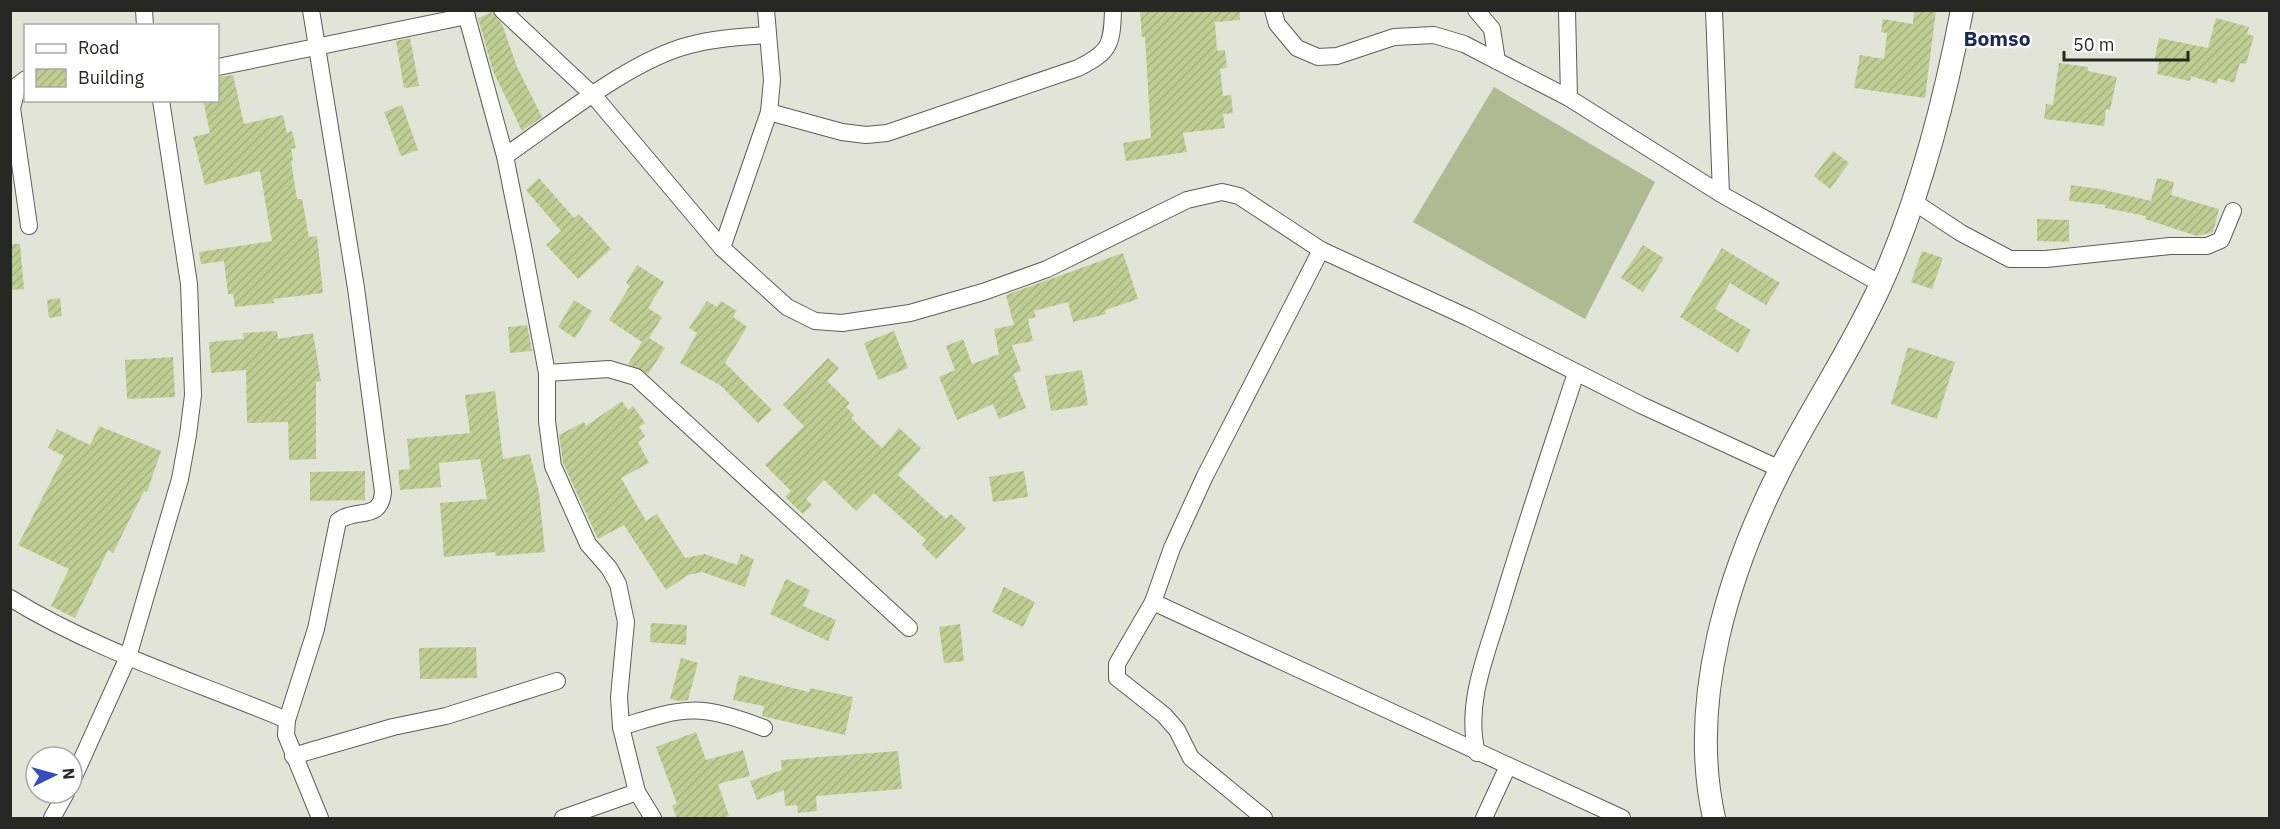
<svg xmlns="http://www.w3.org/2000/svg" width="2280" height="829" font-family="'IBM Plex Sans',sans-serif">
<defs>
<pattern id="building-hatch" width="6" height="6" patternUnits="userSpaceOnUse" patternTransform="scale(1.5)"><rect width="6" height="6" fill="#c0ce94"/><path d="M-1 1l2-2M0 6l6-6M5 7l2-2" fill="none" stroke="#a5b17f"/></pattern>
</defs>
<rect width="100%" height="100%" fill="#e1e4d7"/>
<path fill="#afb992" d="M1494 87 1655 182 1585 319 1413 222Z"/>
<g fill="url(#building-hatch)">
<path d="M1240 10V20L1215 22 1217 51 1225 50 1227 68 1220 69 1223 96 1231 95 1233 113 1223 114 1225 128 1183 133 1187 152 1126 161 1123 143 1151 138 1145 37H1142L1140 12Z"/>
<path d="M1914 10H1936L1925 98 1854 88 1860 55 1884 59 1887 33 1881 32 1883 19 1913 24Z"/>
<path d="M492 12 502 24 517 67 542 117 522 131 493 71 478 18Z"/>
<path d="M2216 18 2249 27 2247 34 2254 36 2246 64 2240 63 2234 83 2218 78 2217 84 2191 76 2190 81 2157 74 2159 62 2154 61 2159 38 2208 48Z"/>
<path d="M410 38 419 86 404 88 396 41Z"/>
<path d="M2059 63 2088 67V71L2117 77 2110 110 2106 109 2104 126 2044 119 2046 104 2053 105Z"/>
<path d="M233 75 244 124 283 115 287 133 292 131 296 148 291 149 293 160 291 161 297 199H302L309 237 317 236 323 293 273 299 274 303 235 307 233 294H228L224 261 201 264 199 252 272 241 260 171 205 185 193 137 210 133 203 100H218V77Z"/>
<path d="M402 105 418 150 401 156 384 112Z"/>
<path d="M1833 151 1849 163 1830 189 1814 176Z"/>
<path d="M539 178 574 218 579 214 611 249 578 279 546 245 561 231 526 190Z"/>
<path d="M2157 178 2174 182 2171 195 2219 209 2213 232 2197 236 2145 219 2146 216 2105 208 2106 205 2069 201 2071 185 2100 189 2151 201Z"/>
<path d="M2037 219 2069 220V242L2037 241Z"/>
<path d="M10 244H20L24 289 10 290Z"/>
<path d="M1643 245 1664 258 1643 292 1621 278Z"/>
<path d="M1722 248 1780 283 1766 305 1730 283 1715 309 1751 330 1738 353 1680 317Z"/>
<path d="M1922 251 1943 258 1932 289 1911 282Z"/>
<path d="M1123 253 1138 299 1105 310 1106 314 1073 322 1068 302 1034 311 1036 317 1028 319 1033 341 1012 345 1021 371 1013 374 1026 408 999 419 993 404 957 420 939 377 955 370 946 346 963 339 972 364 999 354 994 329 1014 325 1006 295Z"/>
<path d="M637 265 664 282 648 308 662 317 649 338 665 348 648 374 628 364 642 342 609 320 630 286 626 283Z"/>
<path d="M60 298 62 316 49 318 47 300Z"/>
<path d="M574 300 592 311 575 338 558 327Z"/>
<path d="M707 301 717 307 721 301 737 311 733 317 747 327 725 363 772 410 758 423 720 385 680 363 697 333 689 328Z"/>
<path d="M527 325 532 351 510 353 508 327Z"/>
<path d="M277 331 278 339 313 333 321 381 316 382V459L289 460 288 422 247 423 246 370 211 373 209 342 244 339 243 333Z"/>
<path d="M894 331 908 368 878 380 864 343Z"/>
<path d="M1908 347 1955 362 1937 419 1891 404Z"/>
<path d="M173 357 175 397 127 399 125 360Z"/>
<path d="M828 358 839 368 827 381 850 403 846 407 854 415 851 418 882 448 899 428 921 448 898 475 946 519 951 514 966 528 936 559 922 545 926 540 874 493 856 511 824 480 806 499 812 505 803 514 785 497 791 491 765 465 804 426 783 405Z"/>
<path d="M1082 370 1088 405 1051 411 1045 376Z"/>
<path d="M495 391 503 459 530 454 539 493 545 552 496 556 495 552 444 557 440 503 487 499 480 459 439 463 441 487 400 490 398 470 410 469 407 439 470 433 465 395Z"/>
<path d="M622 401 628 410 633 406 645 423 639 427 645 436 638 442 649 463 621 478 646 521 657 514 685 558 705 554 737 565 741 554 754 559 745 587 702 572 688 575 666 590 624 525 598 539 563 463 559 435 584 422 586 426Z"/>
<path d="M99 426 161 451 147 492 144 491 113 553 108 550 75 618 51 606 69 569 18 545 64 456 48 448 57 429 90 445Z"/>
<path d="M365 471V500L310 501V472Z"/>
<path d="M1024 471 1028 497 993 502 989 477Z"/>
<path d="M786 579 810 590 803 606 836 620 828 641 770 614Z"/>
<path d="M1004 587 1035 602 1023 627 992 612Z"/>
<path d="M651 623 687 625 686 645 650 642Z"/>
<path d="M960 624 964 661 944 663 939 627Z"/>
<path d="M476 647 477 678 420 679 419 648Z"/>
<path d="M681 658 698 663 688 700 679 701 670 699Z"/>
<path d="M739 675 809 692 810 688 853 697 845 735 762 716 764 706 733 700Z"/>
<path d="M696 732 706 760 743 750 750 776 718 784 729 816 721 819H677L672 805 677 804 656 747Z"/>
<path d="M898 751 902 789 816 796 817 811 798 813 797 805 785 806 784 790 757 800 750 781 782 770 781 760Z"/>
</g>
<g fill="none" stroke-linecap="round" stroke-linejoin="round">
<g stroke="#5c5f54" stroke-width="18">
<g id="street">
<path d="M144 10 145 26"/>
<path d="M311 10 356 288 383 492C380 522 357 507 338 521L316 629 287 720 286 735 320 818"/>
<path d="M465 10 505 156 523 246 547 373V421L553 466 588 544 609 568 618 584 626 622 619 697 621 727 637 792"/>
<path d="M502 10 594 96 722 248 787 307 815 321 842 323 910 313 983 292 1047 269 1187 200 1222 192 1239 196 1321 250 1469 318 1641 405 1780 469"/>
<path d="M1273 10 1277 24 1297 48 1318 57 1337 56 1394 37 1434 35 1464 44 1569 98 1721 194 1881 284"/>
<path d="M1476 10 1492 29 1497 61"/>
<path d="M1567 10 1569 98"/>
<path d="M1714 10 1721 194"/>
<path d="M218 67 467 16"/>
<path d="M26 79 18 85 12 108 29 226"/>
<path d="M769 112 842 132 866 135 887 133 1078 68C1110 52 1112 45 1113 10"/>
<path d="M505 156C558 120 630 60 690 45 716 38 742 37 768 35"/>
<path d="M1914 202 1961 233 2010 259H2046L2170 246H2207L2221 240 2233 211"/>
<path d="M722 248 769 112 772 80 766 10"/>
<path d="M547 373 609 369 636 377 909 628"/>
<path d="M10 598C96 651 194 681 287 720"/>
<path d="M1153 602 1622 818"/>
<path d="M621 727C686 706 700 704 764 728"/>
<path d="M1477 753C1464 703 1488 651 1502 603 1525 526 1551 449 1576 373"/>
<path d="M293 756 393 727 446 716 557 681"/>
<path d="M72 781 128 657 180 479 188 435 193 395 189 284 161 100"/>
<path d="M52 818 66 793"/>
<path d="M563 818 637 792 653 818"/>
<path d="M1264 818 1191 758 1177 730 1164 715 1117 678V664L1153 602 1172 548 1205 476 1321 250"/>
<path d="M1484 818 1508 766"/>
</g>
</g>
<g stroke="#5c5f54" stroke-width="24">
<path id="secondary" d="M1714 818C1688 701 1728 573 1781 468 1813 406 1852 348 1881 284 1920 197 1944 104 1962 10"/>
</g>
<use href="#street" stroke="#fff" stroke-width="16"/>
<use href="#secondary" stroke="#fff" stroke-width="22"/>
</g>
<g text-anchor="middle" stroke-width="4.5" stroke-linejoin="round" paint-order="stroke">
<g font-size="21" font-weight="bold" fill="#1a285f" stroke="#fff">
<text x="1997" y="46">Bomso</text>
</g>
</g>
<rect width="2280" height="829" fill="none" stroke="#272823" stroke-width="24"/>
<rect x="24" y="24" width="195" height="78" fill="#ffffff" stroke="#a9a9a7" stroke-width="1.5"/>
<rect x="36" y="44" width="30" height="9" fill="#ffffff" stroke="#a9a9a7" stroke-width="1.5"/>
<text x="78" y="54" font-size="18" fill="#272823">Road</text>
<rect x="36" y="69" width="30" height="18" fill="url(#building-hatch)" stroke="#a9a9a7" stroke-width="1.5"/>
<text x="78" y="84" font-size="18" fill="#272823">Building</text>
<g transform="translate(54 775) rotate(85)"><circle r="28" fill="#ffffff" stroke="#a9a9a7" stroke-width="1.5"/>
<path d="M0-4.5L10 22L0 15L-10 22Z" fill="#354dbf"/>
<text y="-9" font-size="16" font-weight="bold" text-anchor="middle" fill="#272823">N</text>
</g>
<path d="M2064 51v9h124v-9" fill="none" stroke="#272823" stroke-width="3"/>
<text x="2073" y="51" font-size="18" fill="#272823" stroke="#ffffff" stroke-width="4.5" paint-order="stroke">50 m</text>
</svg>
